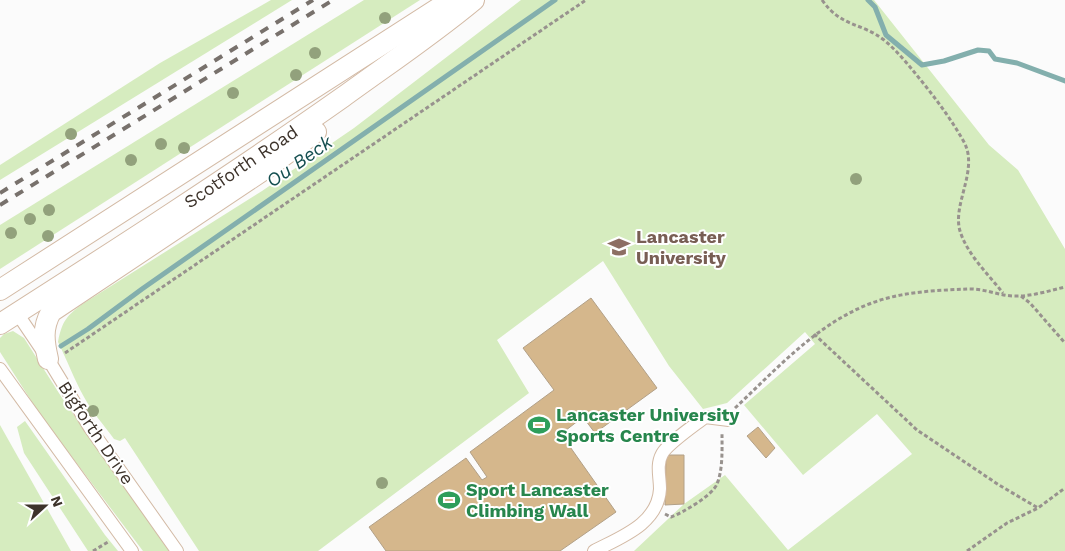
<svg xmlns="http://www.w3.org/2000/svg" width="1065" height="551" font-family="'Work Sans',sans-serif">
<rect width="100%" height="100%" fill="#fbfbfb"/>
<g fill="#d6ecbf">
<path d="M271 0H292L0 180V165L160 63Z"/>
<path d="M364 0H420L0 269V225Z"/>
<path d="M521 0H874L989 145 1018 170 1065 249V551H634L684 504 725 475 788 550 912 454 877 414 803 475 744 405 815 344 805 332 727 403 703 409 669 366 603 261 497 340 529 393 318 551H199L125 438 120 441 114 439C104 425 92 412 84 397 74 379 67 360 58 342 62 321 67 315 84 303L262 191 354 128Z"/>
<path d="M13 331 24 338 64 401 169 551H143L41 416 0 352V338L4 334Z"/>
<path d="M25 421 105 535 118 551H88L24 453 17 427Z"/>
<path d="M0 425 71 551H0Z"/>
</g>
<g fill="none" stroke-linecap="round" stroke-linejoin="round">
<g stroke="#83afad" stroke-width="5">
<path d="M868 0 875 7 886 35 922 65 944 61 978 50 989 51 995 59 1017 63 1065 81"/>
<path d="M61 346 88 329 142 289 555 0"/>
</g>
</g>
<g fill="#d5b78c" stroke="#b2a087">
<path d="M591 298 657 388 595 433 583 417 561 434 616 512 560 551H386L369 527 466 458 482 480 487 477 470 452 554 390 523 348Z"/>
<path d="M758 427 775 448 766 458 747 436Z"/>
<path d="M666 455H684V504L665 505Z"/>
</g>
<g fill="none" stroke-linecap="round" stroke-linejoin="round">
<g stroke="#d3baa5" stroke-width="14">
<g id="minor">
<path d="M17 313 48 359 90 428 177 551"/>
<path d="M0 369 132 551"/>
<path d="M594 551C621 537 658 524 660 489 660 477 656 465 662 454 667 444 695 425 705 417L729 420"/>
</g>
</g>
<g stroke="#d3baa5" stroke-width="22">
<g id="primary">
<path d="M0 290 451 0"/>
<path d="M0 324C116 250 231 176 343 97 387 65 432 35 474 0"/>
<path d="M48 359C44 342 42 328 51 312L274 163 316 132"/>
</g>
</g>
<g stroke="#98928e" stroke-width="3" stroke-dasharray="4 2.5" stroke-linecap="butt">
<path d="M822 0C842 28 861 22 884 40 896 50 906 62 915 73 933 95 950 117 964 142 979 170 952 204 960 231 967 254 988 274 1003 293"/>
<path d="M1021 296 1030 303 1065 343"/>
<path d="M814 334 917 430 999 485 1038 508"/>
<path d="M65 353 586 0"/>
<path d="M735 408C783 363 829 310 896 296 919 291 944 290 967 289 983 288 997 295 1012 296 1030 297 1048 291 1065 287"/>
<path d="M665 514 671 517C682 513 712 496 717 484 723 469 722 450 722 433"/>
<path d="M93 551 108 542"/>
<path d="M967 551 1007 523 1038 508 1065 488"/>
</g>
<use href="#minor" stroke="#fff" stroke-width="12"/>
<use href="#primary" stroke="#fff" stroke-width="20"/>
<g stroke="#78716c" stroke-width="4" stroke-dasharray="9 9" stroke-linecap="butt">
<path d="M0 193 313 0"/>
<path d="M0 205 333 0"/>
</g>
</g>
<g fill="#92a17c">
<circle cx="385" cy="18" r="6"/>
<circle cx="315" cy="53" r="6"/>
<circle cx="296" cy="75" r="6"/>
<circle cx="233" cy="93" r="6"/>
<circle cx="71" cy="134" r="6"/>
<circle cx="161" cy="144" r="6"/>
<circle cx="184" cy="148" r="6"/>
<circle cx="131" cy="160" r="6"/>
<circle cx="856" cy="179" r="6"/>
<circle cx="49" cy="210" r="6"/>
<circle cx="30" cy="219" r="6"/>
<circle cx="11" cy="233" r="6"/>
<circle cx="48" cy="236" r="6"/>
<circle cx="93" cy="411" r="6"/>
<circle cx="382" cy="483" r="6"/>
</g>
<defs>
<g id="university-bare" transform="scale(1.725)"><path d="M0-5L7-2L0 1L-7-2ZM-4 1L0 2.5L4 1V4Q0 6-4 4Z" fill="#8d6e63" stroke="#fff" stroke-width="2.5" paint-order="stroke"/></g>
<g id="stadium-bare" transform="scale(1.725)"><path d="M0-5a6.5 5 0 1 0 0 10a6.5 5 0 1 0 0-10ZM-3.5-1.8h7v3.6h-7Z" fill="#2e9e5b" stroke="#fff" stroke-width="2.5" paint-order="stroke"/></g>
</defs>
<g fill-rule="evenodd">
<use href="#university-bare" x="619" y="247"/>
<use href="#stadium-bare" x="539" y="425"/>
<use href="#stadium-bare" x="449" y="500"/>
</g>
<g text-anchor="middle" stroke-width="4" stroke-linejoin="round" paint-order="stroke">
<g font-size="18" fill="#3d332b" stroke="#fff">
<text transform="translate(241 167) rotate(-34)" y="6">Scotforth Road</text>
<text transform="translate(96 433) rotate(56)" y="6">Bigforth Drive</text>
</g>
<g font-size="18" font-weight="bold" fill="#785e54" stroke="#fff" text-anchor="start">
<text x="636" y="243">Lancaster<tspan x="636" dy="21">University</tspan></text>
</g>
<g font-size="18" font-weight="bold" fill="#27864d" stroke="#fff" text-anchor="start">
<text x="556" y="421">Lancaster University<tspan x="556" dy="21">Sports Centre</tspan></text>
<text x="466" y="496">Sport Lancaster<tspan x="466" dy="21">Climbing Wall</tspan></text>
</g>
<g font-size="19" font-style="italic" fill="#154f50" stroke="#fff">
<text transform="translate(299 161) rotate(-35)" y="7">Ou Beck</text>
</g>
</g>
<g transform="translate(45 506) rotate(69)" stroke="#ffffff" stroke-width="4" paint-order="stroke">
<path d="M0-4L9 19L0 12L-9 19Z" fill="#3d332b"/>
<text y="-8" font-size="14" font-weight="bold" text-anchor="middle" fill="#3d332b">N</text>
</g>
</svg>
